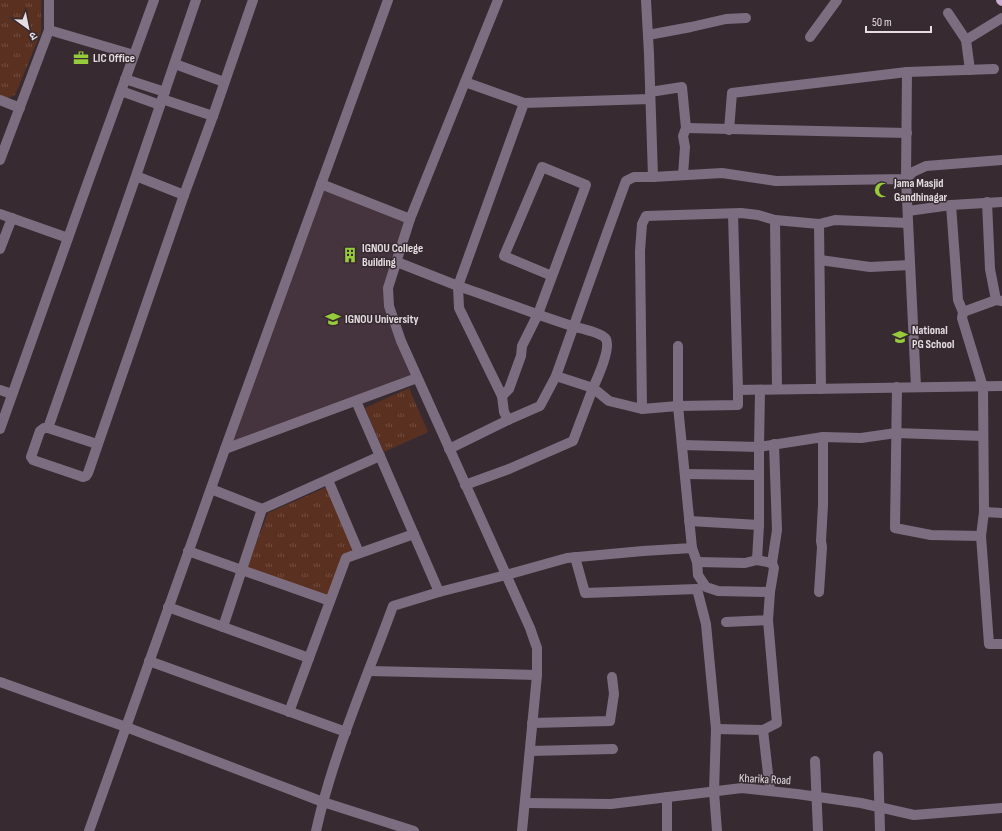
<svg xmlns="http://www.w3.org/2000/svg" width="1002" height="831" font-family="'Sofia Sans Condensed','Noto Sans Devanagari',sans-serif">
<defs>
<pattern id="grass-tufts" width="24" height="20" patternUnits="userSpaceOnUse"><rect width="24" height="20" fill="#5a3120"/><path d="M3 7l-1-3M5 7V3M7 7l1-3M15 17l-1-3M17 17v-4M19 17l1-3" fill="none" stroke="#724e40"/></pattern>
</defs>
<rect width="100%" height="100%" fill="#372b31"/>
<path fill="#45333d" d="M322 186 409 220 387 287 417 378 225 449Z"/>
<g fill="url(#grass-tufts)">
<path d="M0 0H41V32L15 95 5 99 0 97Z"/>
<path d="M409 388 428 432 384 452 365 408Z"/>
<path d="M327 487 354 551 327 596 247 567 268 513Z"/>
</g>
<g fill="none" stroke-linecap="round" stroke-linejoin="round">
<g stroke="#7c6e80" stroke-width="10">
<path d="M498 0 410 219 388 288 389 306 401 341 530 628 537 648V675L522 831"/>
<path d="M646 0 649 54 653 177H634L626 181C602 246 579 311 556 376L593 388C597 379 611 349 606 339 602 333 583 329 575 327 536 315 497 299 458 286L524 103 650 99"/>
<path d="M948 13 966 40"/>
<path d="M49 30 134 55"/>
<path d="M648 35 691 27 726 19 746 18"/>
<path d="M810 37 837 0"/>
<path d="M175 64 224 82"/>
<path d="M970 70 966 40 1002 18"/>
<path d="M907 72 906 179 916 387"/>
<path d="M125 79 165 92"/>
<path d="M465 82 524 103"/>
<path d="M121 91 160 105"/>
<path d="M650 92 682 87 686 128 683 136 685 147 683 175"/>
<path d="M162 99 213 116 184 195"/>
<path d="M0 100 20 108"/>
<path d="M213 116 253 0"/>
<path d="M686 128 907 133"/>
<path d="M729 130 732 93 907 72 994 69"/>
<path d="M0 160 49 30V0"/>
<path d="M136 176 184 195 88 473 86 476 83 477 33 460 31 457 40 431 44 428H48L136 176 196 0"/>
<path d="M653 177 722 173 776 181 906 179 913 172 926 166 1002 160"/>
<path d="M321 184 410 219"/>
<path d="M987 202 990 269 996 300"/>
<path d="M951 205 958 300 963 312 962 318 983 387 984 512 981 536 989 644H1002"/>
<path d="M908 211 951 205 1002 202"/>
<path d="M0 214 68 238"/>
<path d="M733 214 738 390"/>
<path d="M775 220 777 389"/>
<path d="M819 224 821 389"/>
<path d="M0 249 12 218"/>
<path d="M820 260 870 267 910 265"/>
<path d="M397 262 458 286 459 308 502 396 504 412 508 420"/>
<path d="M963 312 996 300 1002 301"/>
<path d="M678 346V406L738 405V390L1002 386"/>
<path d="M897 387 895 528 931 535 981 536"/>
<path d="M0 390 12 394"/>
<path d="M502 396 509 389 521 356 522 346 538 314 586 185 542 167 504 256 552 276"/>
<path d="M356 401 439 592"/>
<path d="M642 409 640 251 642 224 646 216 741 213 758 215 775 220 819 224 835 220 908 223"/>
<path d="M48 428 97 444"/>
<path d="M0 429 88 182 154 0"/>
<path d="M682 445 759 447 760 390"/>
<path d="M225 449 417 378"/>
<path d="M449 449 508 420 540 406 556 376"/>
<path d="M685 474 758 475"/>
<path d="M328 480 359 553"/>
<path d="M211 489 262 509"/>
<path d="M984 512 1002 513"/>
<path d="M689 521 759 525"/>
<path d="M692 548 697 562 698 575 706 587 718 591 770 592"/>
<path d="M188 551 330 601"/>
<path d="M575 557 585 593 697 589 706 624 716 729 714 792 717 831"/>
<path d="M757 560 759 525V447L823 437 861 438 896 433 983 436"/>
<path d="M697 562 745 563 757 560 772 563"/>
<path d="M819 592 822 547 821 541 823 505V437"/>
<path d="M168 607 309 658"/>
<path d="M726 622 768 620 770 592 774 568 772 563 777 530 774 444"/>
<path d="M223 627 262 509 380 456"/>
<path d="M149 661 346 732"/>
<path d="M369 671 537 675"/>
<path d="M0 682 126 727 323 802 414 831"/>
<path d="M289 712 346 558 414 534"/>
<path d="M532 723 610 721 614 694 612 677"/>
<path d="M716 729 763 730 770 791"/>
<path d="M763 730 777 723 768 620"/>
<path d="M530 751 613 749"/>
<path d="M878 756 880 831"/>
<path d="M815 761 818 831"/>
<path d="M667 797V831"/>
<path d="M525 803 611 804 742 788 797 794 861 803 914 815 1002 808"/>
<path d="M89 831 225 449 388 0"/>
<path d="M316 831C333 754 366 680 393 606L439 592 506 575 567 558 643 551 692 548 678 406 642 409 609 401 593 388 573 441 509 469 465 485"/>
</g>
<path stroke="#c8acd1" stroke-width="10" d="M1001 0 1002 1"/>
</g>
<defs>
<g id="office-bare" transform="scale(1.2)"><path d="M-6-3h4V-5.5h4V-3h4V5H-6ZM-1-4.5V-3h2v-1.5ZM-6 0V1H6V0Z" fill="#96cc39" stroke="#372b31" stroke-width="2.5" paint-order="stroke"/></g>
<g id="mosque-bare" transform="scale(1.2)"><path d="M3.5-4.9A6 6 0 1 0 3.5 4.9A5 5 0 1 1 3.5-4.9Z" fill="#96cc39" stroke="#372b31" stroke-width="2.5" paint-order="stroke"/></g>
<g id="building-bare" transform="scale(1.2)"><path d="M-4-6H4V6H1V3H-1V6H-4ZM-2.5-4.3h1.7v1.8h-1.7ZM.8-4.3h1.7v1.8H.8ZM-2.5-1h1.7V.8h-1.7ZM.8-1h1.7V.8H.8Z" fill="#96cc39" stroke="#372b31" stroke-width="2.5" paint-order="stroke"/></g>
<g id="university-bare" transform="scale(1.2)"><path d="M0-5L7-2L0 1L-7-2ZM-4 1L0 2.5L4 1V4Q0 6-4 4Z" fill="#96cc39" stroke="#372b31" stroke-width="2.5" paint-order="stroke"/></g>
<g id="school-bare" transform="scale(1.2)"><path d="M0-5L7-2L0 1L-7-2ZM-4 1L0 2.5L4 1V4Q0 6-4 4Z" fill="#96cc39" stroke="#372b31" stroke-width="2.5" paint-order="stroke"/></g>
</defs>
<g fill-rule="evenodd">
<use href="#office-bare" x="81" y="58"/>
<use href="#mosque-bare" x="882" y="190"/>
<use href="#building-bare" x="350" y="255"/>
<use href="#university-bare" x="333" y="319"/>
<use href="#school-bare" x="900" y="337"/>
</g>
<g text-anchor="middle" stroke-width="3" stroke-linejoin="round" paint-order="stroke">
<g font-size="12" font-weight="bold" fill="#e5dde1" stroke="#372b31" text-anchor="start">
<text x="93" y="62">LIC Office</text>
<text x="894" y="187">Jama Masjid<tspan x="894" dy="14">Gandhinagar</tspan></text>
<text x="362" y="252">IGNOU College<tspan x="362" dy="14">Building</tspan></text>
<text x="345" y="323">IGNOU University</text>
<text x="912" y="334">National<tspan x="912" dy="14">PG School</tspan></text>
</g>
<g font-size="12" fill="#e5dde1" stroke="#372b31">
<text transform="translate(765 779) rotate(3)" y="4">Kharika Road</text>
</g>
</g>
<g transform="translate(28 28) rotate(147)" stroke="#372b31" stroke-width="3" paint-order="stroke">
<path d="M0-3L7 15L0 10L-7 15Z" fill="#e5dde1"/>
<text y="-6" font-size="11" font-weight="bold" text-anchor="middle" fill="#e5dde1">उ</text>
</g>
<path d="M866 26v6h65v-6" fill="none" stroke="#e5dde1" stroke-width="2"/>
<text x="872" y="26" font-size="12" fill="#e5dde1" stroke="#372b31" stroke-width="3" paint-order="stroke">50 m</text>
</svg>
